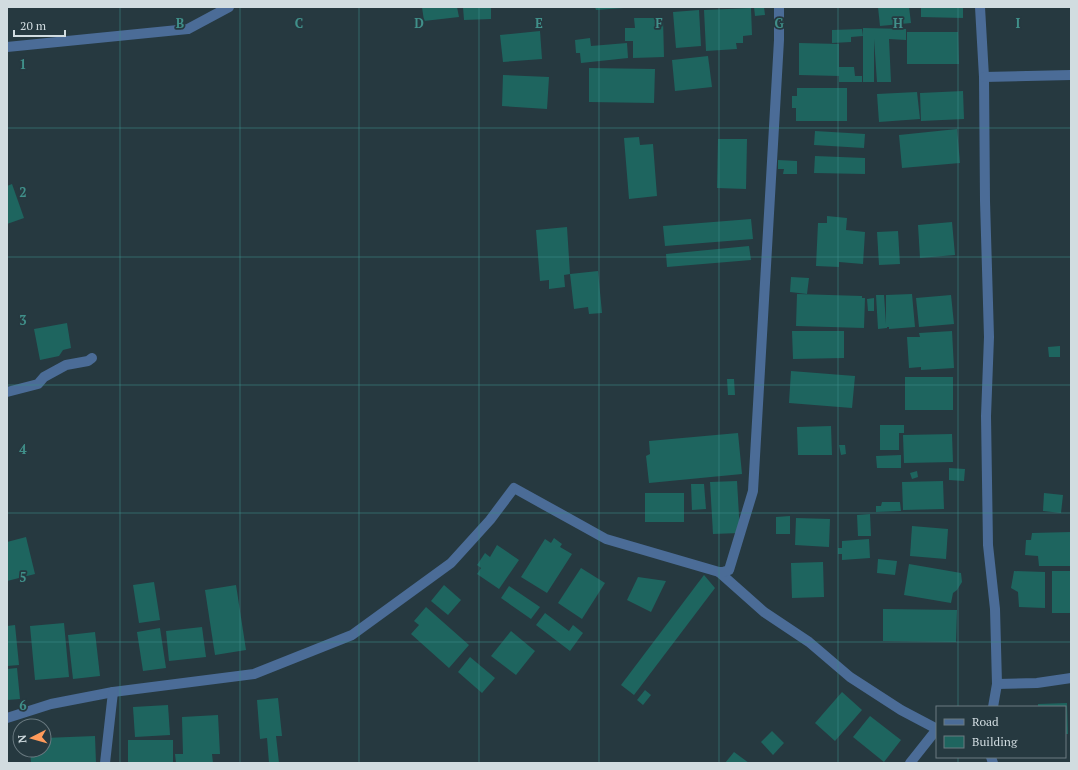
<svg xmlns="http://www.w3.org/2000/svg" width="1078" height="770" font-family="'PT Serif',serif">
<rect width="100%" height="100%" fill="#263940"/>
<g fill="#1e655f">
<path d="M422 7H457L459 17 424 21Z"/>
<path d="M463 7H491V19L464 20Z"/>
<path d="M595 7H624V8L596 10Z"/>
<path d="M754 7H764L765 15 755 16Z"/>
<path d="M878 7H909L911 23 880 26Z"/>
<path d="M921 7H963V18L921 17Z"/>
<path d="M751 8 752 35 743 36V43H736L737 49 706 51 704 10Z"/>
<path d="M699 10 701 46 676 48 673 12Z"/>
<path d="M634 18H663L664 57 633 58V41H625V28H635Z"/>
<path d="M863 28 906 29V40L889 39 891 82H877L874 39V82H863Z"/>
<path d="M862 29 863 36 851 37V42L832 43V30Z"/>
<path d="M540 31 542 59 503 62 500 35Z"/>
<path d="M907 32H958L959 64H907Z"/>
<path d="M590 38 591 46 627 43 628 58 581 63 580 53H576L575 40Z"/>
<path d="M799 43 839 44V67H854L855 76H862V82H839V76L799 75Z"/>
<path d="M708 56 712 87 675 91 672 60Z"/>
<path d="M589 68 655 69 654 103 589 102Z"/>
<path d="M503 75 549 77 547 109 502 106Z"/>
<path d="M797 88H847V121H796V108H792V96H797Z"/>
<path d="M963 91 964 119 921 121 920 93Z"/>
<path d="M917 92 920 119 879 122 877 94Z"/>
<path d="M957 129 960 163 902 168 899 135Z"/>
<path d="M815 131 865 134 864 148 814 145Z"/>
<path d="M639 137 640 145 653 144 657 196 629 199 624 138Z"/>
<path d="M718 139H747L746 189 717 188Z"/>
<path d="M815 156 865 158V174L814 173Z"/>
<path d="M778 160 797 161V174H783L784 169H778Z"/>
<path d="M12 184 24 218 7 224V186Z"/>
<path d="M827 216 847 218 846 230 865 232 863 264 839 262V267L816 266 818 223H827Z"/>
<path d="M751 219 753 239 665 246 663 226Z"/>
<path d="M952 222 955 255 920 258 918 225Z"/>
<path d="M567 227 570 274 564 275 565 287 549 289V280L540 281 536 230Z"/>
<path d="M898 231 900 264 879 265 877 232Z"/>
<path d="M749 246 751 260 667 267 666 254Z"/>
<path d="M598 271 602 313 589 314 588 307 574 309 570 274Z"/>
<path d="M791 277 809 278 807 294 790 292Z"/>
<path d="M797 294 862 296V298H865L864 328 796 326Z"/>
<path d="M912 294 915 327 889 329V327H887V328L878 329 876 295H884L886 324V295Z"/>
<path d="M951 295 954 324 919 327 916 298Z"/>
<path d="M874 298V311H868L867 299Z"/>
<path d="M67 323 71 348 63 350 59 356 40 360 34 329Z"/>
<path d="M792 331H844V358L793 359Z"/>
<path d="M952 331 954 368 921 370V367L909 368 907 337H920L919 333Z"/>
<path d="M1060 346V357H1049L1048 347Z"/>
<path d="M791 371 855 376 852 408 789 403Z"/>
<rect x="905" y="377" width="48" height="33"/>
<path d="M727 379H734L735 395H728Z"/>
<path d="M880 425H904V433H899V450H880Z"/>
<path d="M831 426 832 455H798L797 427Z"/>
<path d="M738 433 742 474 649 483 646 456 650 454 649 441Z"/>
<path d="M952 434 953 462 904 463 903 435Z"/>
<path d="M839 445H845L846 454 841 455Z"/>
<path d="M901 455V468H877L876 456Z"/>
<path d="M949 468 965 469 964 481 949 480Z"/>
<path d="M917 471 918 477 912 479 910 473Z"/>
<path d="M737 481 740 533 713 534 710 482Z"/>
<path d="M943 481 944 509 903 510 902 482Z"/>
<path d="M691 484H704L706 509 692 510Z"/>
<rect x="645" y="493" width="39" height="29"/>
<path d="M1044 493 1063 495 1061 513 1043 511Z"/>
<path d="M882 502H900L901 511 876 512V506H881Z"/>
<path d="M870 514 871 536H858L857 515Z"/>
<path d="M790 516V534H776V517Z"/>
<path d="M796 518 830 519 829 547 795 545Z"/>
<path d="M912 526 948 529 946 559 910 556Z"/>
<path d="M1071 532V566H1039L1038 556 1025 555 1026 540H1031L1032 533Z"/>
<path d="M26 537 35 574 7 581V542Z"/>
<path d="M554 538 562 544 560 547 572 554 547 593 521 577 545 539 551 543Z"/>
<path d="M869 539 870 558 842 560V554H838V548H842V541Z"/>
<path d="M497 545 519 560 499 589 477 574 481 568 477 565 485 553 490 557Z"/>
<path d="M878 559 897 561 895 575 877 573Z"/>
<path d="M823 562 824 597 792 598 791 563Z"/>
<path d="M909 564 961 573 962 582 957 590 953 593 951 603 904 595Z"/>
<path d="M581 568 605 583 582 619 558 603Z"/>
<path d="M1014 571 1045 572V608L1019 607 1018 592 1011 588Z"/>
<rect x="1052" y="571" width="19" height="42"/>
<path d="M704 575 715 588 634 695 621 685Z"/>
<path d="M638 577 666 581 651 612 627 600Z"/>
<path d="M154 582 160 620 139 623 133 585Z"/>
<path d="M236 585 246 650 215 655 205 590Z"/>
<path d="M444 585 461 600 448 615 431 601Z"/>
<path d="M509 586 540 607 531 619 501 598Z"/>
<path d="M426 607 469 645 449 668 411 634 419 625 414 621Z"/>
<path d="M883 609 957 610 956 642 883 641Z"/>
<path d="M545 613 569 631 573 625 583 633 570 651 536 625Z"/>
<path d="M64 623 69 677 35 680 30 626Z"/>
<path d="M15 625 19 665 7 666V626Z"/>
<path d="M202 627 206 657 169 661 166 631Z"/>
<path d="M160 628 166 668 143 671 137 632Z"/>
<path d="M511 631 535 651 516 675 491 656Z"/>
<path d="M95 632 100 676 73 679 68 635Z"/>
<path d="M470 657 495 678 482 693 458 672Z"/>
<path d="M17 668 20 699 7 700V669Z"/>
<path d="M645 690 651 695 643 705 637 700Z"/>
<path d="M842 692 862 710 835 741 815 723Z"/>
<path d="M278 698 282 736H276L279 763H269L267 738 260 739 257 700Z"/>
<path d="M1067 703 1068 734H1065V707H1038V704Z"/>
<path d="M168 705 170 735 135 737 133 707Z"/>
<path d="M218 715 220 754H212L213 763H176L175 754H183L182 717Z"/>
<path d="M870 716 901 740 884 762 853 737Z"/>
<path d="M772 731 784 743 773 755 761 742Z"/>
<path d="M95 736 96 763H31L30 750H44V738Z"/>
<rect x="128" y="740" width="45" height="23"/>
<path d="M734 752 749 763H725Z"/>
</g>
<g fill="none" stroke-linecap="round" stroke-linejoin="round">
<g stroke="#4b6c97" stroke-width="10">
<path d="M980 7 984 77 985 201 989 337 986 416 988 545 995 609 997 684 993 707"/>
<path d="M7 47 188 29 229 7"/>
<path d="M984 77 1071 75"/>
<path d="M7 392 38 384 44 377 66 365 88 361 92 358"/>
<path d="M719 572 764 612 809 642 850 677 901 710 937 729"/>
<path d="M997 684 1037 683 1071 678"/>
<path d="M7 718 51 704 113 692 254 674 352 635 451 563 490 520 514 488 606 539 719 572H723L729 570 753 491 779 40V7"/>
<path d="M991 757 993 763"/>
<path d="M105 763 113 692"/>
<path d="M910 763 937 729"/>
</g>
</g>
<path fill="none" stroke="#40908a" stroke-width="1" stroke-opacity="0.55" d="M120 7V763M240 7V763M359 7V763M479 7V763M599 7V763M719 7V763M838 7V763M958 7V707M7 128H1071M7 257H1071M7 385H1071M7 513H1071M7 642H1071M958 757V763"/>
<g font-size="13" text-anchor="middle" font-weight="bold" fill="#40908a" stroke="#263940" stroke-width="3.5" stroke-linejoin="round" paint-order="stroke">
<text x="180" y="28">B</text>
<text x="299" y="28">C</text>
<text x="419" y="28">D</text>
<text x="539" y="28">E</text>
<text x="659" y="28">F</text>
<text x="779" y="28">G</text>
<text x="898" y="28">H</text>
<text x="1018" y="28">I</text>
<text x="23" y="69">1</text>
<text x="23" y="197">2</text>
<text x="23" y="325">3</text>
<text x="23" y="454">4</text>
<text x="23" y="582">5</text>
<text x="23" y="710">6</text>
</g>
<rect width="1078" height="770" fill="none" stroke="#d1dce0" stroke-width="16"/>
<rect x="936" y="706" width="130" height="52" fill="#263940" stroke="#6a7a80"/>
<rect x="944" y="719" width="20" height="6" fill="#4b6c97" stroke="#6a7a80"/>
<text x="972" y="726" font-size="12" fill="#d1dce0">Road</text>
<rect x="944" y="736" width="20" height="12" fill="#1e655f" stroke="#6a7a80"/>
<text x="972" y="746" font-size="12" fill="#d1dce0">Building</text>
<g transform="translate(32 738) rotate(264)"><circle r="19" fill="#263940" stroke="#6a7a80"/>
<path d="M0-3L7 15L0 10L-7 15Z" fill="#ff9b5b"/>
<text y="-6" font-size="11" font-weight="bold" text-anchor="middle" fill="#d1dce0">N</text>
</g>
<path d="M14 30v6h51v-6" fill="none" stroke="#d1dce0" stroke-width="2"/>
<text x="20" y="30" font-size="12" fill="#d1dce0" stroke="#263940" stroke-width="3" paint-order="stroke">20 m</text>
</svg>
